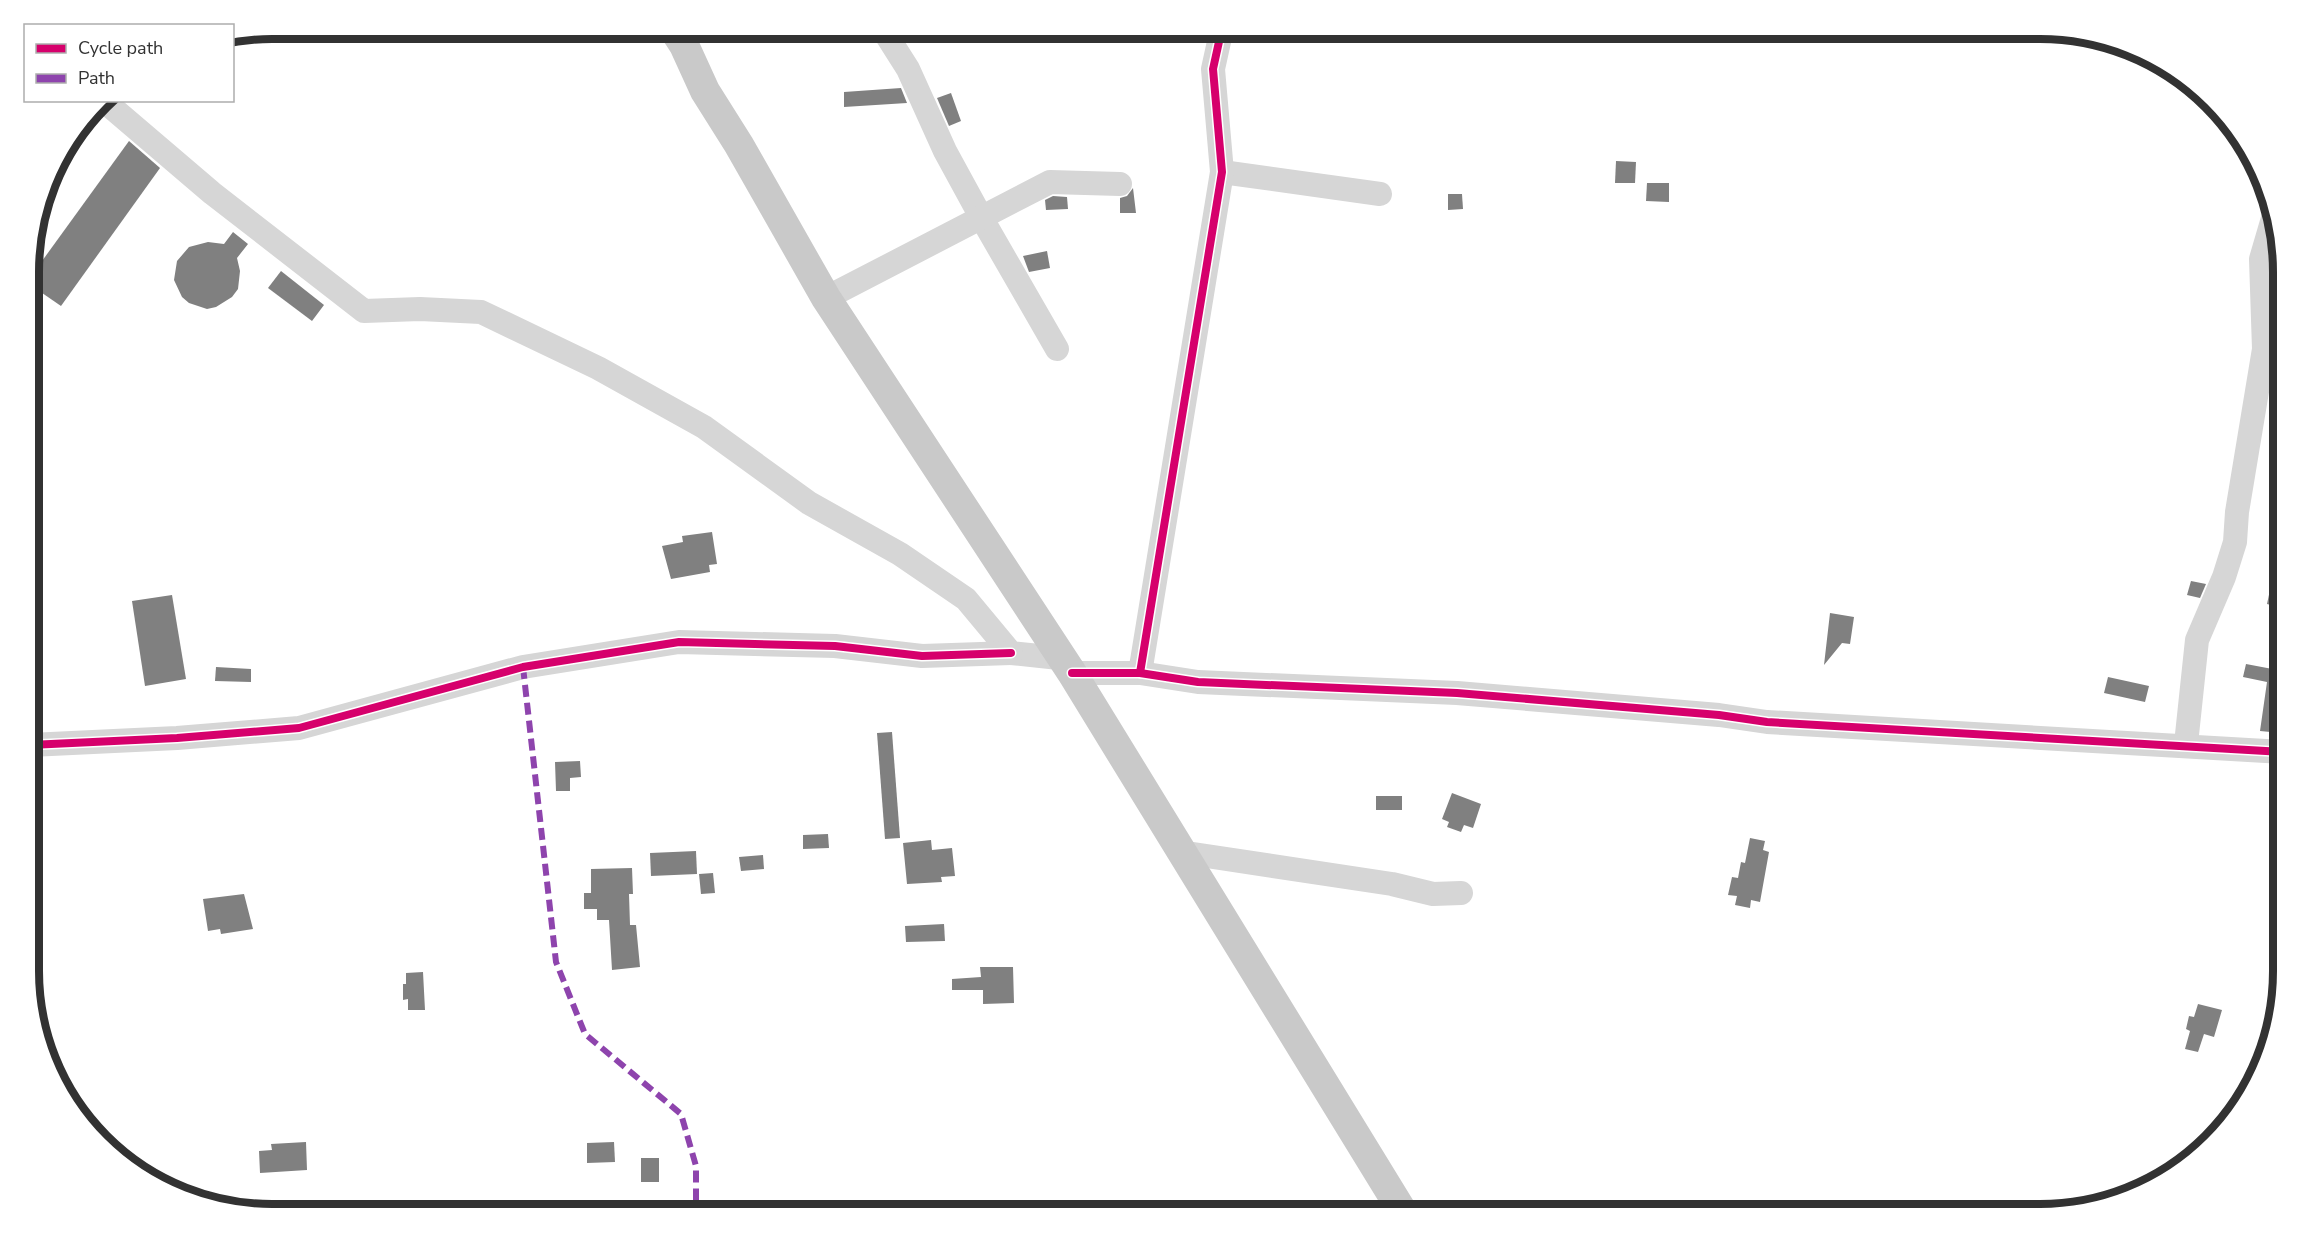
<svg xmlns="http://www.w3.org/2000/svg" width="2312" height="1243" font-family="'Nunito Sans',sans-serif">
<rect width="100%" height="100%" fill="#fff"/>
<g fill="#808080">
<path d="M901 88 907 103 844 107V92Z"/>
<path d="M951 93 961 121 949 126 937 98Z"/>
<path d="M129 141 160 168 61 306 29 284V279Z"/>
<path d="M1616 161 1636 162 1635 183H1615Z"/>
<path d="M1647 183H1669V202L1646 201Z"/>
<path d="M1133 188 1136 213H1120V198L1127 196Z"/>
<path d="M1448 194H1462L1463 209 1448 210Z"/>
<path d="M1053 196 1067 197 1068 209 1046 210 1045 200Z"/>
<path d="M233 232 248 244 237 258 240 271 238 289 232 297 216 307 207 309 189 303 182 297 174 280 177 261 189 247 208 242 224 244Z"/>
<path d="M1047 251 1050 268 1029 272 1023 256Z"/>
<path d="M281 271 324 305 312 321 268 288Z"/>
<path d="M712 532 717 564 709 565 710 572 671 579 662 546 683 542 682 536Z"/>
<path d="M2191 581 2206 584 2200 598 2187 595Z"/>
<path d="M2270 590 2282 593V608L2267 604Z"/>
<path d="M172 595 186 679 145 686 132 601Z"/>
<path d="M1830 613 1854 617 1850 644 1842 643 1824 665Z"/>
<path d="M2246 664 2283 671V686L2276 716H2283L2281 733 2260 731 2267 682 2243 677Z"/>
<path d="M216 667 251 669V682L215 681Z"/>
<path d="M2108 677 2149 686 2145 702 2104 693Z"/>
<path d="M892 732 900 838 885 839 877 733Z"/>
<path d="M580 761 581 777 570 778V791H556L555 762Z"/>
<path d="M1452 793 1481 804 1473 828 1464 825 1461 832 1447 827 1449 822 1442 819Z"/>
<rect x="1376" y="796" width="26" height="14"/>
<path d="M828 834 829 848 803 849V835Z"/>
<path d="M1750 838 1765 841 1763 850 1769 852 1760 902 1751 900 1750 908 1735 905 1737 896 1728 895 1732 877 1738 878 1741 862 1745 863Z"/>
<path d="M931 840 932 850 952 848 955 876 941 877 942 882 907 884 903 843Z"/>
<path d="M696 851 697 874 651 876 650 853Z"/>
<path d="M763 855 764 869 741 871 739 857Z"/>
<path d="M632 868 633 894H629L630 925H636L640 967 612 970 609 920H597V909H584V893H591V869Z"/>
<path d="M713 873 715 893 701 894 699 874Z"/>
<path d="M244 894 253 929 221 934 220 929 208 931 203 899Z"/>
<path d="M944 924 945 941 906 942 905 926Z"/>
<path d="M980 967H1013L1014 1003 983 1004V990H952V979L981 977Z"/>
<path d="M423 972 425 1010H408V999L403 1000V984H406V973Z"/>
<path d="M2198 1004 2222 1010 2214 1037 2204 1034 2198 1052 2185 1049 2190 1031 2186 1029 2189 1016 2194 1017Z"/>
<path d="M306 1142 307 1170 260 1173 259 1151 272 1150 271 1144Z"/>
<path d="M614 1142 615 1162 587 1163V1143Z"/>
<rect x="641" y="1158" width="18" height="24"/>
</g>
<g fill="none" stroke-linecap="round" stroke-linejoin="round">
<g stroke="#d6d6d6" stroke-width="24">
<path d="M882 28 908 69 945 151 981 217 1057 349"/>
<path d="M103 100 212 193 364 311 420 309 481 312 598 368 704 427 809 503 900 554 966 599 1011 653 1059 658"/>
<path d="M1222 172 1380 194"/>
<path d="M826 298 1050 182 1120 184"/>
<path d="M1072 673H1140L1198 682 1457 693 1719 715 1767 722 2283 752"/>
<path d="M1140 673 1222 172 1213 69 1222 28"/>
<path d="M2186 744 2197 640 2224 577 2235 542 2237 512 2264 349 2261 259 2273 218"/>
<path d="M30 745 177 738 299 728 523 667 679 642 835 646 922 656 1011 653"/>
<path d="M1180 852 1392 884 1433 894 1461 893"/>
</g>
<path stroke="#c9c9c9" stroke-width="30" d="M673 28 684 45 705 91 739 145 826 298 1072 673 1404 1214"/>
<path stroke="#8e44ad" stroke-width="6" stroke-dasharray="12 6" stroke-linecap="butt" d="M523 667 556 962 585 1034 681 1114 696 1166V1214"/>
<g stroke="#fff" stroke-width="11">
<g id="cycleway">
<path d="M1072 673H1140L1198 682 1457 693 1719 715 1767 722 2283 752"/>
<path d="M1140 673 1222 172 1213 69 1222 28"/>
<path d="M30 745 177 738 299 728 523 667 679 642 835 646 922 656 1011 653"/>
</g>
</g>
<use href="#cycleway" stroke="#d6006c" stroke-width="8"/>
</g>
<path d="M0 0H2312V1243H0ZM272 39H2040A233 233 0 0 1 2273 272V971A233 233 0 0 1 2040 1204H272A233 233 0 0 1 39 971V272A233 233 0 0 1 272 39Z" fill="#fff" fill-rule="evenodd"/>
<path fill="none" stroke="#323232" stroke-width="8" d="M272 39H2040A233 233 0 0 1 2273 272V971A233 233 0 0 1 2040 1204H272A233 233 0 0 1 39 971V272A233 233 0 0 1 272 39Z"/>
<rect x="24" y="24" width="210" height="78" fill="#ffffff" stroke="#adadad" stroke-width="1.5"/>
<rect x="36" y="44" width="30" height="9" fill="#d6006c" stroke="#adadad" stroke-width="1.5"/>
<text x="78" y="54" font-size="18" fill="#323232">Cycle path</text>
<rect x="36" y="74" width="30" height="9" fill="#8e44ad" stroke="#adadad" stroke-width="1.5"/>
<text x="78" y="84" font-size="18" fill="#323232">Path</text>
</svg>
